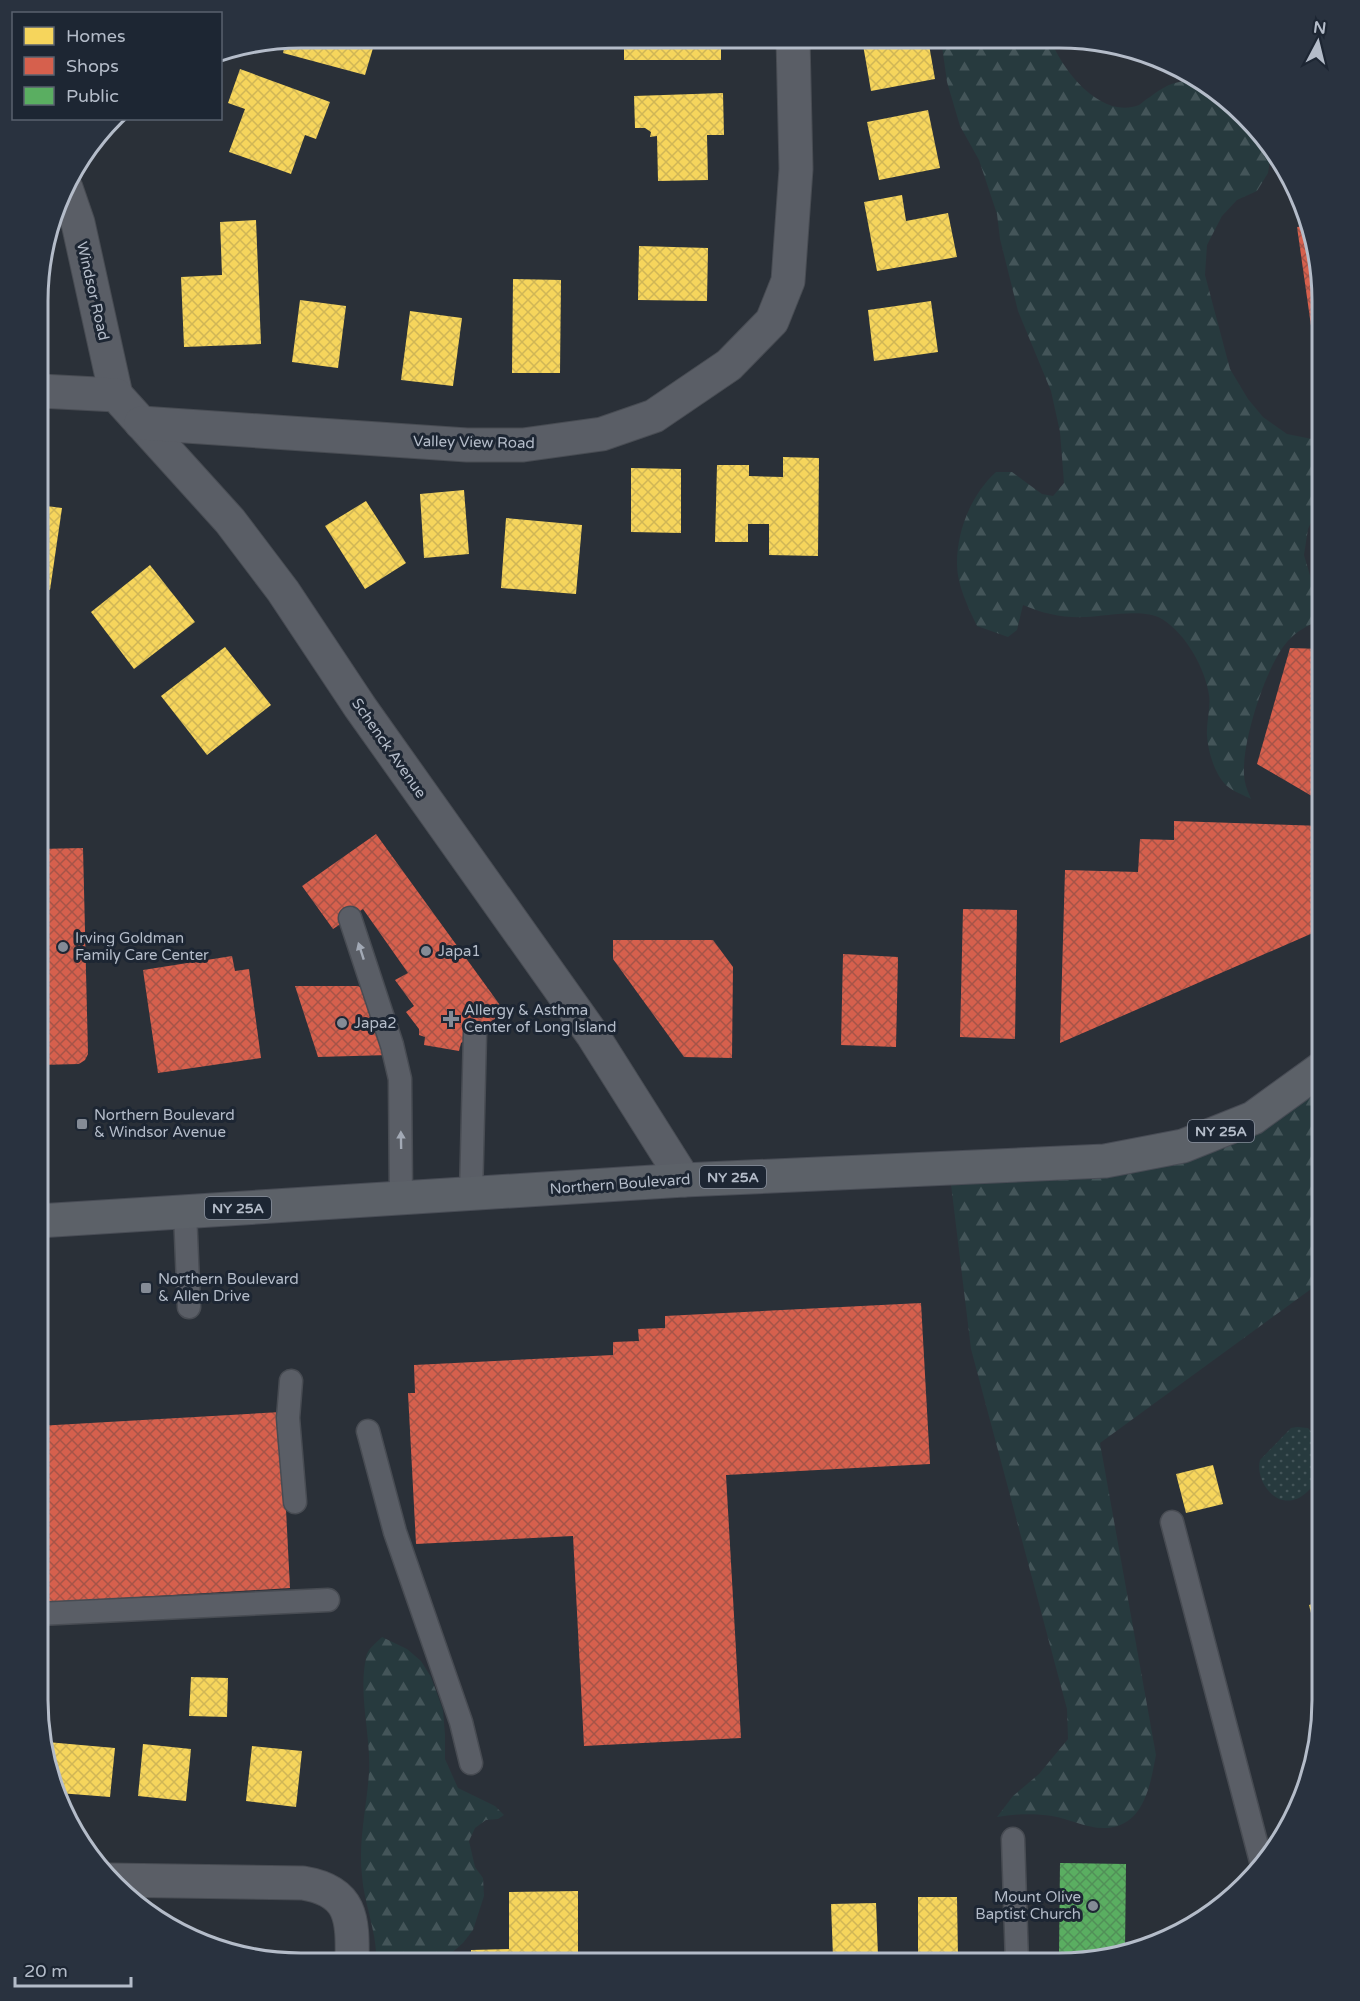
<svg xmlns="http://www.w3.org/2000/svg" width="1360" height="2001" font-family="'Varela Round',sans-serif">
<defs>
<pattern id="forest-firs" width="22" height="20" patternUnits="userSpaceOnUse" patternTransform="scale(1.5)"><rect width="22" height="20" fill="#273a3e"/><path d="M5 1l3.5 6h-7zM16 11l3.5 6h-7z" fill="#445559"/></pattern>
<pattern id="park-dots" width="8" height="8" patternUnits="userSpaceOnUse" patternTransform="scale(1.5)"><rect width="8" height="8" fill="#273a3e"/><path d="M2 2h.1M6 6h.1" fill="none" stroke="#445559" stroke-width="1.8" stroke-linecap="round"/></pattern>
<pattern id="homes-cross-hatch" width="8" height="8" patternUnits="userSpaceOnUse" patternTransform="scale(1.5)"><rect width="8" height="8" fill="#f6d55c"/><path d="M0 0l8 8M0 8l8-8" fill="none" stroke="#d0b656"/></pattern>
<pattern id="shops-cross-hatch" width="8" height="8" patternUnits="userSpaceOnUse" patternTransform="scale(1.5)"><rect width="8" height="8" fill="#d6604d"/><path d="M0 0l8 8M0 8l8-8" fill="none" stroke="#a65448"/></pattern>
<pattern id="public-cross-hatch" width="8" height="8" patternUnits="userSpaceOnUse" patternTransform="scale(1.5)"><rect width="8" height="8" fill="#5aae61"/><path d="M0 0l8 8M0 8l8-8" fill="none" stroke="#519058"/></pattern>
</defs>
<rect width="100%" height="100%" fill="#2a3038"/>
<g fill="url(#forest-firs)">
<path d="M941 39 1051 40C1062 70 1101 120 1139 105 1142 103 1146 99 1150 97 1165 86 1176 79 1196 82 1225 87 1252 132 1271 154L1268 173 1257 191 1237 200 1222 216 1207 245 1205 275 1230 369 1248 399 1263 417 1287 434 1322 441V499L1308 529 1304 555 1314 589 1322 603V620C1310 624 1296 631 1287 642 1266 665 1238 751 1245 782 1246 788 1249 794 1251 799 1244 795 1234 792 1227 786 1215 775 1208 752 1207 736 1206 723 1211 708 1209 695 1205 668 1186 634 1162 619 1144 608 1107 616 1086 617 1063 618 1044 614 1023 605L1017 630 1008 637 977 626C968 607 957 585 957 564 957 530 971 495 996 472H1012L1042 494 1053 496 1064 483 1060 432 1051 391 1018 311 1000 239 997 214 979 160 960 126 947 82Z"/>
<path d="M1322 1068V1281L1100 1443 1156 1755C1150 1786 1144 1826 1106 1828 1088 1829 1069 1819 1052 1816 1033 1813 1015 1814 997 1817L1013 1796 1039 1774 1068 1739 1067 1709 971 1349 949 1168 1183 1146Z"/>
<path d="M382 1637 407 1649 421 1661 431 1677 443 1710 445 1735V1759L458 1788 495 1806 504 1815 498 1819 486 1820 475 1828 469 1841 475 1867 483 1878 484 1896 473 1930 463 1943 448 1956 446 1962H376C378 1935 364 1904 362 1876 358 1840 367 1807 369 1772 371 1734 358 1696 366 1658 367 1649 376 1643 382 1637Z"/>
</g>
<path fill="url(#park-dots)" d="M1297 1427 1308 1428 1322 1443C1322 1452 1323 1463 1322 1472 1321 1476 1318 1480 1315 1483 1309 1491 1302 1498 1293 1500 1272 1505 1255 1478 1260 1460L1291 1428Z"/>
<g fill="url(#homes-cross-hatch)">
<path d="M301 38H376L365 75 283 53 286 40Z"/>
<path d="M624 38 721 39V60H624Z"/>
<path d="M862 39H928L935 79 871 91Z"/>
<path d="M240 69 330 102 316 139 305 135 291 174 229 152 245 109 228 103Z"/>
<path d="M723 93 724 135H707L708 180 658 181 657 136 650 137 651 132 645 128H635L634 96Z"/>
<path d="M928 110 940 168 879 180 867 122Z"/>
<path d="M902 195 906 221 948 213 957 257 877 271 864 202Z"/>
<path d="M256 220 261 344 184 347 181 277 222 275 220 222Z"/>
<path d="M639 246 708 248 707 301 638 300Z"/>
<path d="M513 279 561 280 560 373H512Z"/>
<path d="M300 300 346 306 338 368 292 362Z"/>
<path d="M931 301 938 352 874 361 868 310Z"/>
<path d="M410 311 462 318 453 386 401 380Z"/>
<path d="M783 457 819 458 818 556 769 555V524H748V542H715L717 465H749V476L783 477Z"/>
<path d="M631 468 681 469V533L631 532Z"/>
<path d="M464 490 469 554 424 558 420 494Z"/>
<path d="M366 501 406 563 365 589 325 526Z"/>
<path d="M39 505 62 508 50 590 39 589Z"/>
<path d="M506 518 582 525 576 594 501 588Z"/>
<path d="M150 565 195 622 134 669 91 612Z"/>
<path d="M225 647 271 705 207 755 161 696Z"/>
<path d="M1213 1465 1223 1504 1186 1513 1176 1474Z"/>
<path d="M1322 1601V1644L1319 1645 1309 1605Z"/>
<path d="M191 1677 228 1678 227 1717 189 1716Z"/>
<path d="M47 1742 115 1748 110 1797 59 1793Z"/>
<path d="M143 1744 191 1749 186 1801 138 1796Z"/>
<path d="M252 1746 302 1751 296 1807 246 1801Z"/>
<path d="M578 1891V1962H471V1950L509 1949V1892Z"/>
<path d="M918 1897H957L958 1959H918Z"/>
<path d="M876 1903 878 1956 833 1958 831 1904Z"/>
</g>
<g fill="url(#shops-cross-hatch)">
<path d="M1302 219H1303L1322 300V360L1316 361 1297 227 1303 226Z"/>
<path d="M1290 648 1322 649V802L1257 764Z"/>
<path d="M1174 821 1322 826V929L1060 1043 1065 870 1138 872 1140 839 1174 840Z"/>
<path d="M376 834 505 1012 461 1043 459 1051 424 1045 425 1037 419 1035V1029L406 1012 414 1006 395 980 408 973 363 909 333 929 302 886Z"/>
<path d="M83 848 88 1054 85 1060 79 1064 39 1065V849Z"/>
<path d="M963 909 1017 910 1015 1039 960 1037Z"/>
<path d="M613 940H713L733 967 732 1058 684 1057 613 959Z"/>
<path d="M843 954 898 957 896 1047 841 1045Z"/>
<path d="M232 956 235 971 249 969 261 1058 158 1073 143 970Z"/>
<path d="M295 986H358L366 991 389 1055 318 1057Z"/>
<path d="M921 1303 930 1464 726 1475 741 1738 584 1746 573 1536 416 1544 408 1393H415L414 1365 613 1355V1342L639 1341 638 1329 665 1328V1316Z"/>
<path d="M281 1412 290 1588 38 1603V1426Z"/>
</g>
<path fill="url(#public-cross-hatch)" d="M1060 1863 1126 1864 1125 1948 1084 1958 1059 1957Z"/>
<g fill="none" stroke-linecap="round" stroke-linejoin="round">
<g stroke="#484c53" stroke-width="25">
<g id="lane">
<path d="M350 918 392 1045 400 1079 401 1198"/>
<path d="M471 1195 475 1033"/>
<path d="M185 1212 189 1307"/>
<path d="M291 1381 288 1418 295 1502"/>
<path d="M368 1431 395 1532 461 1722 471 1763"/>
<path d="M1172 1522 1262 1865"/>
<path d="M38 1614 328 1600"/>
<path d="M1013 1839 1017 1963"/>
</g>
</g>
<g stroke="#484c53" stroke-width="35">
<g id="street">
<path d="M66 188 78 223 116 395"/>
<path d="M40 391 116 395 230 521 283 591 360 707 592 1034 684 1180"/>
<path d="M141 423 467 445H523L602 434 654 416 729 365 772 321 788 281 796 169 793 39"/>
<path d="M110 1880 303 1883C352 1891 353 1918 352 1962"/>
</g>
</g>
<g stroke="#484c55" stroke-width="35">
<path id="primary" d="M38 1221 684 1180 1105 1161 1183 1146 1253 1118 1322 1068"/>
</g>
<use href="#lane" stroke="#5a5e66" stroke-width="22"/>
<use href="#street" stroke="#5a5e66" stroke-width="33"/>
<use href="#primary" stroke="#5c6168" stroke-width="33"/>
</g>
<defs><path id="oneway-solid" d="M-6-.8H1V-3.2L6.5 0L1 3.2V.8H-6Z" transform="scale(1.5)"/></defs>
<g fill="#a2a9b5">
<use href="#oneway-solid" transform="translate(361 951) rotate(-108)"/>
<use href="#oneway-solid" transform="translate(401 1140) rotate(-91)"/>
</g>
<g fill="#848b96" stroke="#1d2633" stroke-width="2">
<circle cx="63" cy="947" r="6"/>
<circle cx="426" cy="951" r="6"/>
<path d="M448 1010h6v6h6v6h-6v6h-6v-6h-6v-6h6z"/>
<circle cx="342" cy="1023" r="6"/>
<rect x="76" y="1118" width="12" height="12" rx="3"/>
<rect x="140" y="1282" width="12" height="12" rx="3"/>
<circle cx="1093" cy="1906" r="6"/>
</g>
<g text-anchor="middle" stroke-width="6" stroke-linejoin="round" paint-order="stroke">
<g fill="#1d2633" stroke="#878f9c" stroke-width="1.5">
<rect x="1188" y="1120" width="66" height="22" rx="4.5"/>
<rect x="700" y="1166" width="66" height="22" rx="4.5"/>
<rect x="205" y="1197" width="66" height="22" rx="4.5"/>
</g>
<g font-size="14" font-weight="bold" fill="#b4bcc9">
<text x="1221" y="1136">NY 25A</text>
<text x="733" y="1182">NY 25A</text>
<text x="238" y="1213">NY 25A</text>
</g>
<g font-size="15" fill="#b4bcc9" stroke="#1d2633">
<text transform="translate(93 291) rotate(77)" y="5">Windsor Road</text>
<text transform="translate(474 442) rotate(1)" y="5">Valley View Road</text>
<text transform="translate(389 748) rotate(55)" y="5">Schenck Avenue</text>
<text transform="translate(620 1184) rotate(-4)" y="5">Northern Boulevard</text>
</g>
<g font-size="15" fill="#b4bcc9" stroke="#1d2633" text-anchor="start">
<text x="75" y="943">Irving Goldman<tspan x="75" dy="17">Family Care Center</tspan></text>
<text x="438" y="956">Japa1</text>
<text x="464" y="1015">Allergy &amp; Asthma<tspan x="464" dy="17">Center of Long Island</tspan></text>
<text x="354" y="1028">Japa2</text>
<text x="94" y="1120">Northern Boulevard<tspan x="94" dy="17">&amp; Windsor Avenue</tspan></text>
<text x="158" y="1284">Northern Boulevard<tspan x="158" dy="17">&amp; Allen Drive</tspan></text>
<text x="1081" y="1902" text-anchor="end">Mount Olive<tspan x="1081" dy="17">Baptist Church</tspan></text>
</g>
</g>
<path d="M0 0H1360V2001H0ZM301 48H1059A253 253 0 0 1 1312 301V1700A253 253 0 0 1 1059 1953H301A253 253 0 0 1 48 1700V301A253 253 0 0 1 301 48Z" fill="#29323f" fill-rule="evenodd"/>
<path fill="none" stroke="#b4bcc9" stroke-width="3" d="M301 48H1059A253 253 0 0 1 1312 301V1700A253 253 0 0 1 1059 1953H301A253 253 0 0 1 48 1700V301A253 253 0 0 1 301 48Z"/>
<rect x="12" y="12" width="210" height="108" fill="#1d2633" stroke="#59626f" stroke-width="1.5"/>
<rect x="24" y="27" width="30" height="18" fill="#f6d55c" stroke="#59626f" stroke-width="1.5"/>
<text x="66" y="42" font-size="18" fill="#b4bcc9">Homes</text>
<rect x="24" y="57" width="30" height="18" fill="#d6604d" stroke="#59626f" stroke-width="1.5"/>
<text x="66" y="72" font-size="18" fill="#b4bcc9">Shops</text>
<rect x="24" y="87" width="30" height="18" fill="#5aae61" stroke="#59626f" stroke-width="1.5"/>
<text x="66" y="102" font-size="18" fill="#b4bcc9">Public</text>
<g transform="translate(1318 42) rotate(7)" stroke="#1d2633" stroke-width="4.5" paint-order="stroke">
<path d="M0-4.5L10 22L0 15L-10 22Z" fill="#b4bcc9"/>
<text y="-9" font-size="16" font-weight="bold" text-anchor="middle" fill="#b4bcc9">N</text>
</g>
<path d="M15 1977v9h116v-9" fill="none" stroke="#b4bcc9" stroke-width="3"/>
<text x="24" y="1977" font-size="18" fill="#b4bcc9" stroke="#1d2633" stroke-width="4.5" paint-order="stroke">20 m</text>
</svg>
